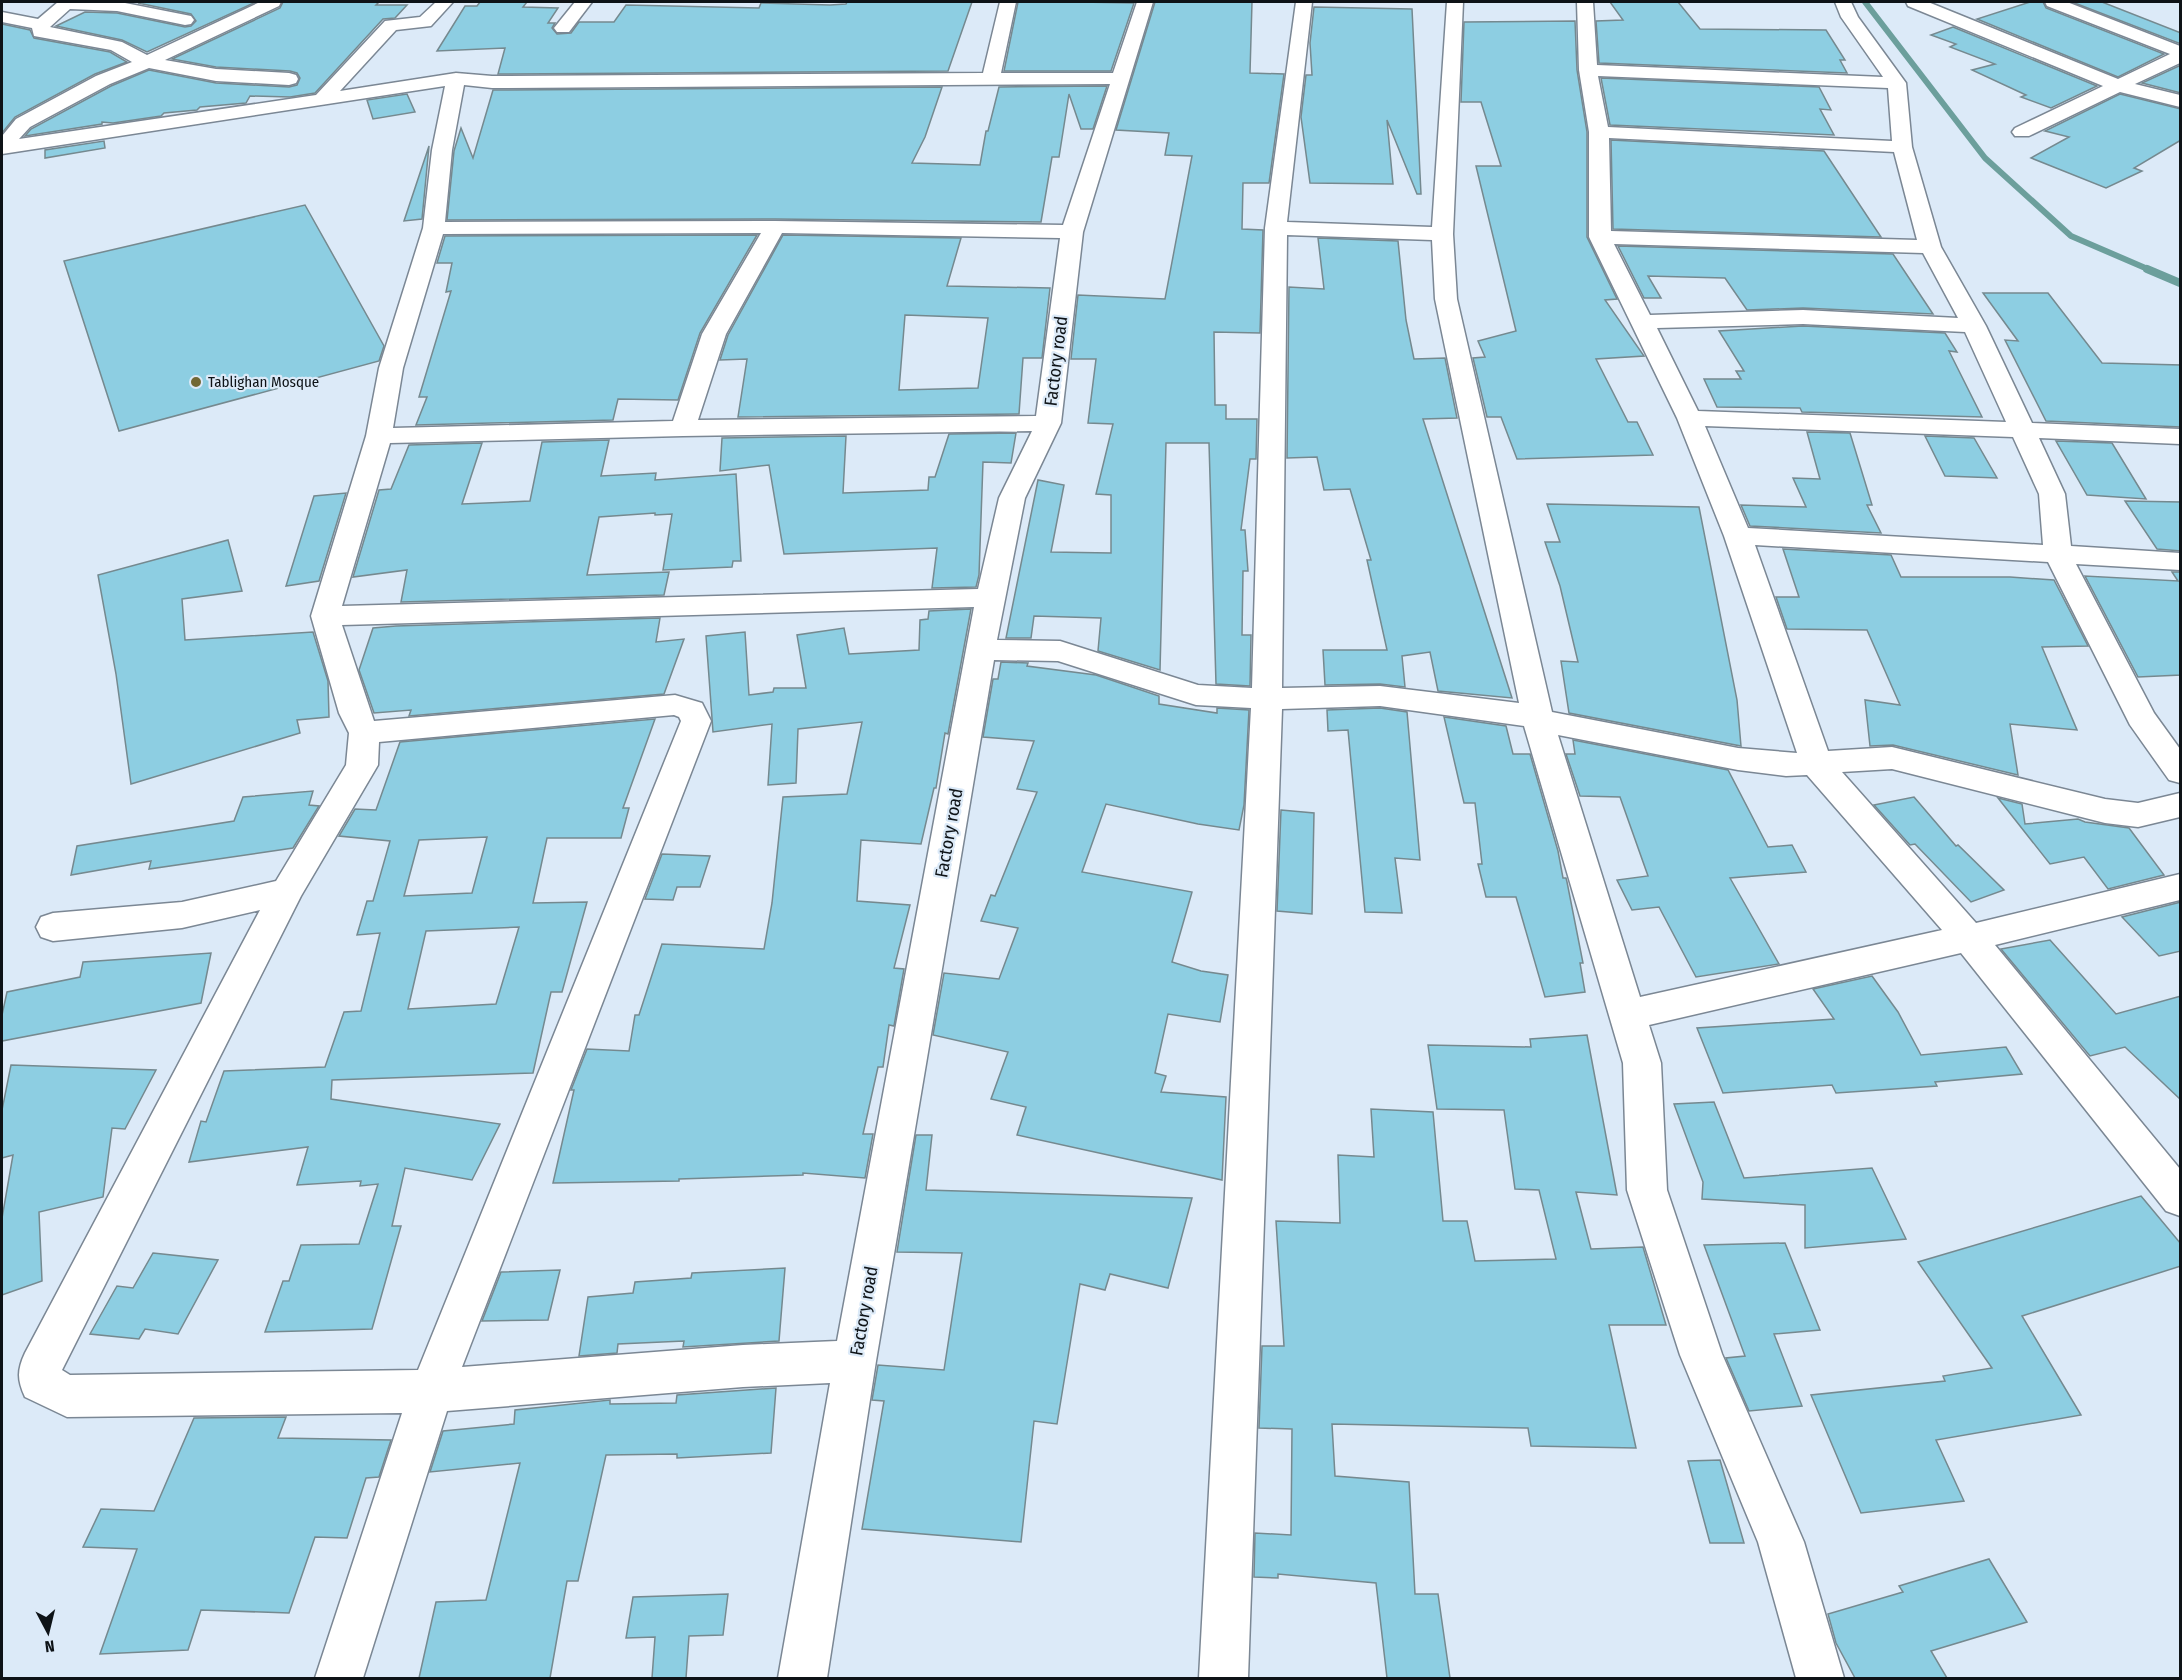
<svg xmlns="http://www.w3.org/2000/svg" width="2182" height="1680" font-family="'Fira Sans Condensed',sans-serif">
<rect width="100%" height="100%" fill="#dceaf8"/>
<g fill="none" stroke-linecap="round" stroke-linejoin="round">
<path stroke="#6c9f9c" stroke-width="6" d="M1865 2 1985 158 2071 236 2150 270"/>
<path stroke="#6c9f9c" stroke-width="8" d="M2147 269 2180 283"/>
</g>
<g fill="#8dcee2" stroke="#75898f" stroke-width="1.5" fill-rule="evenodd">
<path d="M143 2H256L147 52 122 40 56 26 85 12 117 13 185 27 191 26 196 21 191 14 138 3Z"/>
<path d="M283 2H379L376 5H407L395 18 383 19 315 93 290 97 250 96 246 103 200 107 197 110 164 113 161 116 113 123 102 122V124L25 136 31 129 111 86 149 70 216 83 289 87 297 85 300 78 297 73 290 71 216 67 172 59 280 8Z"/>
<path d="M480 2H527L523 7 558 8 548 23H555L552 28 557 34 571 33 579 22H614L626 5 759 8 761 3 830 5 846 4 847 2H972L948 71 498 74 505 48 437 51 465 6H477Z"/>
<path d="M1018 2H1079L1134 3 1111 71H1004Z"/>
<path d="M1155 2H1252L1250 73 1284 74 1269 183H1243L1242 229 1263 230 1260 333 1214 332 1215 405H1226V419H1257L1256 459H1250L1241 530H1245L1248 571H1243L1242 635H1251L1250 686 1216 684 1209 443H1166L1160 670 1098 651 1101 618 1034 616 1031 638H1006L1038 480 1064 485 1051 552 1111 553V495L1096 494 1113 424 1088 423 1096 359H1071L1078 295 1165 299 1192 156 1165 155 1169 133 1116 130Z"/>
<path d="M1610 2H1678L1700 29 1826 30 1845 60H1840L1847 73 1599 63 1596 21 1623 20Z"/>
<path d="M2030 2H2043L2046 8 2164 54 2118 77 1977 19Z"/>
<path d="M2072 2H2102L2181 33V44Z"/>
<path d="M1314 7 1412 9 1421 194H1417L1387 120 1393 184 1310 183 1301 117 1306 75H1312L1310 43Z"/>
<path d="M1575 21 1577 70 1587 132V237L1617 299 1605 300 1644 356 1596 359 1628 422H1637L1653 455 1517 459 1501 417H1487L1473 358 1485 357 1478 341 1516 331 1476 166H1501L1481 102H1461L1464 22Z"/>
<path d="M2 24 30 30 34 38 110 52 127 62 95 74 15 117 2 133Z"/>
<path d="M1953 27 2097 86 2051 108 2021 97 2026 95 1972 70 1995 64 1950 47 1956 44 1931 35Z"/>
<path d="M2181 65V93L2142 83Z"/>
<path d="M1601 78 1819 87 1831 110 1820 109 1834 135 1610 125Z"/>
<path d="M1107 86 1093 129H1081L1069 94 1059 157H1052L1041 222 775 219 447 220 454 151 461 128 473 158 493 90 942 87 925 137 912 163 980 165 986 131H988L999 87Z"/>
<path d="M407 94 415 112 373 119 367 100Z"/>
<path d="M2120 94 2181 109V140L2134 168 2142 171 2106 188 2031 158 2069 137 2045 131Z"/>
<path d="M1611 140 1824 151 1881 237 1613 229Z"/>
<path d="M104 141 105 148 45 158V150Z"/>
<path d="M429 146 422 219 404 221Z"/>
<path d="M305 205 384 346 379 361 119 431 64 261Z"/>
<path d="M757 235 700 333 678 400 618 399 613 420 416 425 427 397H419L451 291 446 292 452 263H437L445 236Z"/>
<path d="M783 235 961 238 947 286 1050 288 1042 358H1023L1019 414 738 417 747 359 720 360 728 335ZM905 315 988 318 978 388 899 390Z"/>
<path d="M1318 238 1398 241 1406 320 1414 359 1445 358 1457 418 1423 419 1512 698 1438 691 1430 652 1402 656 1405 687 1380 684 1325 685 1323 650H1387L1367 560H1371L1350 489 1324 490 1317 457 1287 458 1289 287 1324 289Z"/>
<path d="M1618 246 1893 254 1933 314 1803 308 1747 310 1725 278 1648 276 1661 298H1644Z"/>
<path d="M1983 293H2048L2102 363 2181 365V427L2046 421 2005 340 2018 341Z"/>
<path d="M1803 326 1945 333 1957 352 1949 351 1982 417 1802 412 1800 408 1717 407 1704 379H1741L1736 371H1744L1719 331Z"/>
<path d="M1807 432 1850 433 1872 505H1867L1881 533 1750 526 1741 505 1806 507 1793 478 1820 479Z"/>
<path d="M1016 433 1011 463 983 462 979 575 976 587 932 588 937 548 784 554 769 465 720 471 722 438 846 436 843 493 928 490 929 477H935L949 434Z"/>
<path d="M1925 436 1974 438 1997 478 1945 476Z"/>
<path d="M609 440 601 476 656 473 655 480 736 474 741 561H733L732 567 663 570 672 514 655 515V513L599 517 587 575 669 572 664 595 401 602 407 570 353 577 379 490 391 489 409 445 482 443 462 504 530 501 542 442Z"/>
<path d="M2056 441 2112 443 2146 499 2087 495Z"/>
<path d="M346 493 319 581 286 586 314 496Z"/>
<path d="M2125 501 2181 502V551L2157 549Z"/>
<path d="M1547 504 1699 507 1737 700 1741 746 1569 713 1561 661 1578 662 1560 586 1545 542H1560Z"/>
<path d="M228 540 242 591 182 599 185 640 313 632 328 681 329 717 297 720 300 733 131 784 116 674 98 575Z"/>
<path d="M1783 549 1891 555 1901 577H2010L2054 580 2088 646 2042 647 2077 730 2010 724 2018 775 1893 745 1870 746 1865 700 1900 705 1867 630 1787 629 1776 597H1799Z"/>
<path d="M2172 572H2181V675L2138 677 2085 576 2178 581Z"/>
<path d="M971 609 948 734 945 733 936 788H934L921 844 861 840 857 901 910 905 894 968 904 969 894 1026 889 1025 883 1067H878L863 1134H873L865 1178 803 1173V1175L679 1179V1181L553 1183 574 1090H571L587 1049 629 1051 635 1015H639L662 944 764 949 772 903 783 797 847 794 862 722 798 729 796 783 768 785 772 724 713 732 706 636 745 632 749 695 773 692 774 688H806L797 635 844 628 849 654 919 650 920 620 928 619 929 611Z"/>
<path d="M660 618 656 642 684 639 664 694 409 716 411 710 374 713 359 670 373 628 396 626Z"/>
<path d="M1001 662 1028 663 1027 666 1096 675 1159 696V704L1217 713V708L1249 710 1244 805 1239 830 1198 824 1106 804 1082 872 1192 892 1172 962 1201 971 1228 975 1220 1022 1168 1014 1155 1073 1166 1076 1161 1092 1226 1097 1222 1180 1017 1135 1026 1107 991 1099 1008 1052 933 1035 944 973 999 979 1018 928 981 921 991 895 995 896 1037 792 1017 789 1034 741 983 737 993 679H998Z"/>
<path d="M1380 708 1407 712 1420 860 1395 858 1402 913 1365 912 1348 730 1328 731 1327 710Z"/>
<path d="M1444 717 1506 726 1513 754H1530L1558 851 1563 878H1566L1567 882 1583 963H1580L1585 992 1545 997 1516 897H1486L1478 864H1482L1475 803H1464Z"/>
<path d="M655 719 623 808H629L621 838H547L533 903 587 902 562 992H551L533 1073 332 1080 331 1099 500 1124 472 1180 405 1168 392 1226H401L372 1329 265 1332 283 1281H289L301 1245 359 1244 378 1184 360 1186 361 1181 297 1185 308 1147 189 1162 201 1121 206 1122 224 1071 325 1067 344 1012 361 1011 380 933 357 935 367 901H373L390 841 339 836 355 809 376 810 400 742ZM487 837 472 893 404 896 419 840ZM519 927 496 1004 408 1009 426 931Z"/>
<path d="M1573 740 1728 770 1768 847 1792 845 1806 872 1730 878 1779 964 1696 977 1659 907 1632 910 1617 880 1648 876 1620 797 1580 796 1566 754H1575Z"/>
<path d="M313 791 309 805 319 806 293 848 149 869 151 861 71 875 77 846 234 821 243 797Z"/>
<path d="M1914 797 1956 846 1958 845 2004 890 1971 902 1915 844 1910 845 1874 805Z"/>
<path d="M1998 798 2022 804 2025 824 2078 819 2085 822 2129 828 2164 875 2108 889 2084 857 2050 864Z"/>
<path d="M1281 810 1314 813 1312 914 1277 911Z"/>
<path d="M662 854 710 856 700 887H677L673 900 645 899Z"/>
<path d="M2181 902V951L2159 956 2122 917Z"/>
<path d="M2050 940 2116 1014 2181 996V1100L2125 1047 2090 1056 2001 949Z"/>
<path d="M211 953 201 1003 2 1041V1015L7 992 80 977 83 962Z"/>
<path d="M1872 976 1898 1012 1921 1055 2006 1047 2022 1074 1935 1082 1937 1086 1836 1093 1832 1085 1723 1093 1697 1028 1834 1019 1813 989Z"/>
<path d="M1587 1035 1617 1195 1576 1192 1591 1249 1643 1247 1666 1325H1609L1636 1448 1531 1446 1528 1428 1332 1424 1335 1476 1409 1482 1415 1594H1438L1450 1678H1387L1376 1583 1278 1574V1578L1254 1577 1255 1533 1291 1535 1292 1429 1259 1428 1262 1346H1284L1276 1221 1340 1223 1338 1155 1374 1157 1371 1109 1433 1112 1443 1221H1467L1475 1261 1556 1259 1539 1190 1515 1189 1504 1110 1437 1109 1428 1045 1531 1047 1530 1039Z"/>
<path d="M11 1065 156 1070 125 1129 112 1128 103 1197 39 1212 42 1281 2 1295V1218L13 1155 2 1158V1110Z"/>
<path d="M1714 1102 1744 1178 1872 1168 1906 1239 1805 1248V1205L1702 1199 1703 1182 1674 1104Z"/>
<path d="M916 1135H932L926 1190 1192 1198 1168 1288 1110 1274 1105 1290 1080 1284 1057 1424 1034 1421 1021 1542 862 1529 884 1401 872 1400 878 1365 944 1370 962 1253 897 1252Z"/>
<path d="M2141 1196 2181 1244V1266L2022 1316 2081 1415 1936 1440 1964 1501 1861 1513 1811 1395 1945 1381 1943 1376 1992 1368 1918 1262Z"/>
<path d="M1785 1243 1820 1330 1774 1334 1802 1406 1749 1411 1726 1358 1745 1356 1704 1245Z"/>
<path d="M153 1253 218 1260 178 1334 145 1329 139 1339 90 1334 117 1286 133 1288Z"/>
<path d="M785 1268 779 1341 683 1347 684 1341 618 1344 617 1353 579 1356 588 1297 633 1293 635 1282 691 1278 692 1273Z"/>
<path d="M560 1270 548 1320 482 1321 501 1272Z"/>
<path d="M776 1388 771 1453 677 1458V1454L606 1455 578 1581H567L550 1678H419L436 1602 486 1600 520 1463 430 1472 443 1431 514 1424 515 1410 610 1400V1404L676 1403 677 1395Z"/>
<path d="M286 1417 278 1438 391 1440 379 1477 366 1478 347 1538 315 1537 289 1613 201 1610 188 1650 100 1654 137 1549 83 1547 101 1509 154 1511 194 1418Z"/>
<path d="M1720 1460 1744 1543H1710L1688 1461Z"/>
<path d="M1989 1559 2027 1622 1931 1651 1947 1678H1855L1836 1643 1828 1614 1903 1592 1899 1586Z"/>
<path d="M728 1594 723 1635 689 1636 686 1678H652L655 1637 626 1638 633 1597Z"/>
</g>
<g fill="none" stroke-linecap="round" stroke-linejoin="round">
<g stroke="#7b8794" stroke-width="3">
<g id="minor">
<path d="M58 2H120L191 16 194 20 191 24 185 25 117 11 70 9 50 27 122 42 147 55 260 2H281L279 6 165 60 216 69 289 73 296 75 298 79 296 83 289 85 216 81 149 68 110 84 30 127 19 139 316 95 385 21 420 17 436 2H453L431 26 396 30 340 91 456 73 492 76 983 73 1000 2H1016L1001 73H1113L1137 2H1153L1083 232 1061 423 1025 498 997 640 1060 641 1198 685 1252 688 1265 228 1296 2H1312L1287 222 1432 227 1447 2H1463L1453 234 1457 299 1552 712 1738 748 1797 753 1724 536 1677 418 1589 237V132L1579 70 1577 2H1593L1597 65 1883 77 1841 17 1835 2H1851L1858 17 1906 83 1912 147 1941 247 1986 326 2032 423 2180 429V444L2039 438 2065 494 2071 546 2180 553V570L2076 564 2154 713 2180 749V783L2169 780 2130 725 2048 562 1755 545 1828 751 1892 747 2105 799 2138 803 2180 793V817L2138 827 2105 823 1892 769 1842 772 1976 923 2180 874V900L1995 945 2180 1169V1216L2166 1211 1961 953 1649 1025 1661 1063 1667 1190 1722 1354 1804 1542 1844 1678H1796L1758 1542 1680 1355 1627 1190 1623 1063 1524 726 1380 706 1282 709 1248 1678H1199L1251 708 1196 705 1058 661 994 660 876 1361 827 1678H778L830 1383 743 1387 447 1411 363 1678H315L402 1413 67 1417 25 1397C17 1380 17 1370 25 1353L260 910 182 928 53 941 41 937 36 927 41 917 53 913 182 902 276 881 346 765 349 733 339 713 311 616 366 436 379 368 423 228 432 150 445 86 2 154V136L16 119 96 76 132 62 111 50 34 36 32 28 2 22V12L38 19ZM1598 76 1888 88 1892 141 1608 127ZM1110 84 1063 225 775 221 445 222 452 150 464 85 492 88ZM1609 138 1894 152 1917 240 1611 231ZM761 233 702 334 673 421 393 428 403 368 443 234ZM782 233 1060 238 1036 416 698 420 726 334ZM1287 235 1432 240 1435 299 1519 703 1380 686 1282 688ZM1614 244 1923 253 1958 318 1803 310 1650 315ZM1803 324 1965 332 2006 422 1698 411 1657 328ZM1705 426 2013 437 2039 494 2043 545 1748 528ZM1032 431 999 498 978 589 342 606 390 443 683 436ZM974 607 837 1341 743 1345 462 1367 711 721 702 703 675 695 374 721 342 625ZM674 715 679 717 681 721 418 1370 70 1375 62 1370 301 896 378 765 379 742ZM1558 735 1738 770 1786 776 1807 775 1942 930 1640 997Z"/>
<path d="M575 2H592L569 32H557L554 28Z"/>
<path d="M1906 2H1928L2118 79 2170 54 2047 6 2045 2H2067L2180 46V63L2135 84 2180 95V107L2120 92 2029 136H2015L2012 132 2015 128 2103 86 1908 6Z"/>
</g>
</g>
<use href="#minor" fill="#fff" fill-rule="evenodd"/>
</g>
<circle fill="#726835" stroke="#dceaf8" stroke-width="2" cx="196" cy="382" r="6"/>
<g text-anchor="middle" stroke-width="4.5" stroke-linejoin="round" paint-order="stroke">
<g font-size="15" fill="#0e1317" stroke="#dceaf8" text-anchor="start">
<text x="208" y="387">Tablighan Mosque</text>
</g>
<g font-size="18" fill="#0e1317" stroke="#dceaf8">
<text transform="translate(1056 361) rotate(-83)" y="6">Factory road</text>
<text transform="translate(949 833) rotate(-80)" y="6">Factory road</text>
<text transform="translate(864 1311) rotate(-80)" y="6">Factory road</text>
</g>
</g>
<rect width="2182" height="1680" fill="none" stroke="#0e1317" stroke-width="6"/>
<g transform="translate(48 1632) rotate(173)" stroke="#dceaf8" stroke-width="4.5" paint-order="stroke">
<path d="M0-4.5L10 22L0 15L-10 22Z" fill="#0e1317"/>
<text y="-9" font-size="16" font-weight="bold" text-anchor="middle" fill="#0e1317">N</text>
</g>
</svg>
